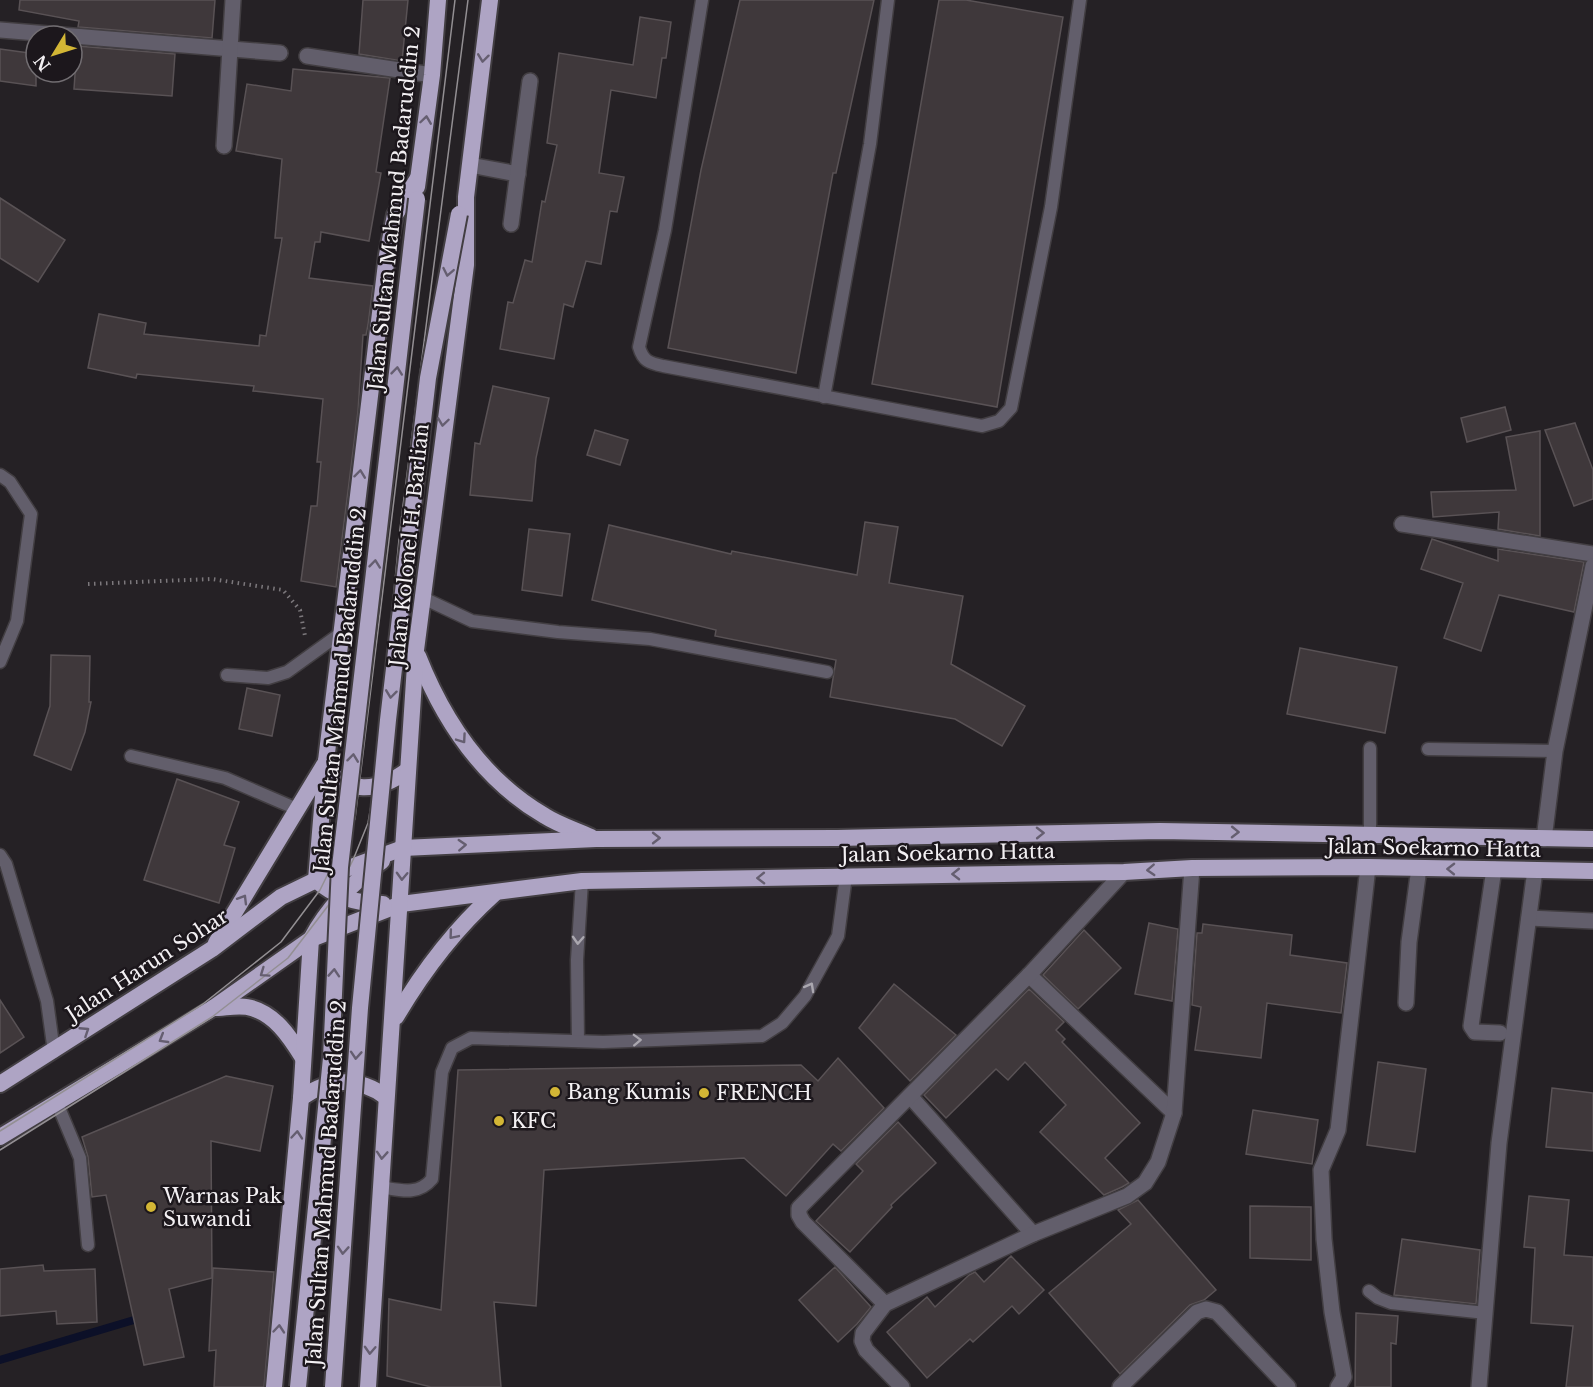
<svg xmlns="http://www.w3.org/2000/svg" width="1593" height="1387" font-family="'Libre Baskerville',serif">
<rect width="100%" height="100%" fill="#252125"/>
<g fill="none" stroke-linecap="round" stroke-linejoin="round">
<path stroke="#0c1028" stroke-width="8" d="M0 1360 144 1317"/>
</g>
<g fill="#3f383b" stroke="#595255" stroke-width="1.5">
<path d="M20 0H215L212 38 78 27 79 21 19 10Z"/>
<path d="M363 0H408L402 61 359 54Z"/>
<path d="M740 0H874L836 173H833L796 373 668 348 701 170Z"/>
<path d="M939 0H966L1063 17 997 407 872 384Z"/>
<path d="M640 17 671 22 666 58H662L656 98 611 90 599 173 624 177 617 212 610 211 601 264 586 261 573 307 564 304 554 359 500 349 508 302 513 303 525 260 532 262 542 201 545 202 557 145 547 143 559 53 633 65Z"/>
<path d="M77 46 175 54 172 96 74 89Z"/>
<path d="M0 49 36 54V86L0 81Z"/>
<path d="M293 69 390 78 376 172 381 173 369 241 321 232 320 242H315L309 278 373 286 368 325 366 335H363L358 411 336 587 301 581 311 506H317L321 462H317L323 399 253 391 254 386 137 374 136 378 88 368 99 314 146 323 144 334 259 346 260 335 266 336 282 238H275L282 159 236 151 247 84 291 91Z"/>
<path d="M0 198 65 240 38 282 0 258Z"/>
<path d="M493 386 549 398 536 458 532 501 470 495 475 443 480 444Z"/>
<path d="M1505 407 1511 430 1467 442 1461 418Z"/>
<path d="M1575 423 1593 470V499L1574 506 1545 430Z"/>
<path d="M595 430 628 440 620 465 587 455Z"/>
<path d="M1540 431V536L1498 529 1499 512 1433 517 1431 492 1516 490 1506 437Z"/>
<path d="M865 522 898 527 889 583 963 596 951 664 1025 706 1002 746 955 719 830 697 836 660 715 636 716 630 592 600 609 525 731 554 732 551 857 575Z"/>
<path d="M529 529 570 534 562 596 522 590Z"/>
<path d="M1432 539 1498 561V549L1584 562 1574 612 1499 595 1481 651 1444 638 1463 583 1421 569Z"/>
<path d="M1300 648 1397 667 1385 733 1287 714Z"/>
<path d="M51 655 90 656 89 702H91L85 732 71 770 34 755 50 706Z"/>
<path d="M247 688 280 695 272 736 239 729Z"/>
<path d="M177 779 239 802 224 845 235 848 219 903 144 880Z"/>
<path d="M1149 923 1178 929 1172 1001 1135 994Z"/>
<path d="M1203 924 1292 935 1290 955 1347 963 1341 1013 1267 1003 1261 1058 1195 1050 1201 1007 1192 1005 1197 933H1202Z"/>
<path d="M1084 930 1121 968 1078 1009 1043 975Z"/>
<path d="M894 984 956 1035 910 1081 859 1028Z"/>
<path d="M1029 989 1064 1022 1056 1030 1065 1039 1062 1042 1140 1123 1105 1158 1129 1183 1122 1187 1104 1195 1040 1132 1066 1105 1025 1062 1008 1080 996 1069 946 1118 924 1095Z"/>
<path d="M0 1000 24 1037 0 1053Z"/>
<path d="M838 1058 884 1108 841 1151 833 1144 786 1196 744 1158 544 1170 536 1306 494 1302 501 1387H431L387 1376 389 1299 441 1310 458 1070 801 1065 818 1081Z"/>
<path d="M1378 1062 1426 1069 1415 1152 1367 1145Z"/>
<path d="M226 1076 273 1086 260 1151 211 1141 212 1278 169 1289 184 1357 144 1365 106 1195 92 1197 88 1157 82 1137Z"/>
<path d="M1552 1088 1593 1093V1151L1546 1147Z"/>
<path d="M1253 1110 1318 1120 1312 1164 1246 1154Z"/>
<path d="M898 1122 936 1163 891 1205 892 1207 850 1252 816 1221 863 1171 856 1164Z"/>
<path d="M1529 1196 1569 1200 1564 1255 1593 1257V1387H1566L1573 1326 1531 1323 1535 1248 1524 1247Z"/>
<path d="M1138 1200 1216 1290 1204 1300 1190 1305 1120 1374 1049 1293 1131 1224 1118 1210Z"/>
<path d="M1250 1206 1311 1207V1260L1250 1258Z"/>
<path d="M1402 1239 1480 1250 1476 1304 1394 1295Z"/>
<path d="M1011 1256 1044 1290 1019 1314 1012 1306 973 1342 970 1339 927 1378 887 1332 927 1297 935 1307 969 1275 975 1272 984 1282Z"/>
<path d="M43 1265 44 1271 95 1269 97 1322 57 1324 56 1311 0 1316V1269Z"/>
<path d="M835 1267 871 1307 857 1324 838 1342 799 1300Z"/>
<path d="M213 1268 274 1272 264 1387H214L216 1350 209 1351Z"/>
<path d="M1356 1313 1398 1316 1396 1344 1391 1343V1387H1355Z"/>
</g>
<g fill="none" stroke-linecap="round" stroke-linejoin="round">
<g stroke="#423e42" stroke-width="15">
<g id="service">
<path d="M702 0 665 230 639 347C643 361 649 363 663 366L982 426 999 421 1011 408 1051 207 1080 0"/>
<path d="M824 397 870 144 888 0"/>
<path d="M0 475 10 482 31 514 17 621 0 662"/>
<path d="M421 597 472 621 558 632 650 639 827 672"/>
<path d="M227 675 268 678 287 672 341 633"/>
<path d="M1370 748V835"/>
<path d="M1428 749 1555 751"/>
<path d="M131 756 225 778 297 809"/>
<path d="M0 855 6 864 47 1001 54 1052"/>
<path d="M578 1041 577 960 582 881"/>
<path d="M57 1103 80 1158 88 1245"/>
<path d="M380 1187C400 1190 418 1196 432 1179L442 1072 452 1048 471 1038 603 1042 762 1036 782 1023 805 996 838 936 846 876"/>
<path d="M1369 1291 1378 1298 1391 1303 1486 1313"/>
</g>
</g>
<g stroke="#423e42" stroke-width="18">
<g id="minor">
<path d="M0 30 280 53"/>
<path d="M307 56 432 75"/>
<path d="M224 146 233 0"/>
<path d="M470 165 518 174"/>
<path d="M511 224 530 81"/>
<path d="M1402 524 1593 554"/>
<path d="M1544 839 1555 751 1593 566"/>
<path d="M1494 869 1471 1026 1475 1032 1500 1033"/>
<path d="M1529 918 1593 921"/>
<path d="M1029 975 1174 1113"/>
<path d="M1406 1003 1409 942 1419 868"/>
<path d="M910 1096 1033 1234"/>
<path d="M885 1304 803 1222 799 1215V1208L1029 975 1124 872"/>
<path d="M902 1387 866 1350 862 1341 863 1333 885 1304 1033 1234 1127 1196 1145 1183 1158 1162 1174 1113 1192 868"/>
<path d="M1120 1387 1197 1312 1206 1309 1217 1312 1288 1387"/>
<path d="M1338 1387 1344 1377 1332 1312 1324 1239 1321 1170 1338 1130 1368 867"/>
<path d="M1479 1387 1499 1143 1535 870"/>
</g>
</g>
<g stroke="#423e42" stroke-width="20">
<g id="trunk">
<path d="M417 187 432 75 438 0"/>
<path d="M418 656C444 722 483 780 545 816 559 825 576 830 591 837"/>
<path d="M326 761C346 797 378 792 408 770"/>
<path d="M316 880 326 761 387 255 395 215 418 178"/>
<path d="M316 880C335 897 358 904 383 904"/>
<path d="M216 943 324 765"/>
<path d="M213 1008C224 1008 237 1005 247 1007 274 1012 290 1037 303 1058"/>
<path d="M396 1017C423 971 454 930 494 894"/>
<path d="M0 1084 212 949 281 897 316 880 403 848 596 839 837 838 1160 831 1593 839"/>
<path d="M301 1098C330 1078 357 1076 386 1097"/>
<path d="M0 1137 213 1008 311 939 401 904 582 881 1124 872 1192 868 1368 867 1593 871"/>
<path d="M274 1387 301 1098 311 939C328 907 353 882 382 861"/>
<path d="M368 1387 416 650 466 265V197L490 0"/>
</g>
</g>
<path stroke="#7c787c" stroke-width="4" stroke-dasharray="1.5 4.5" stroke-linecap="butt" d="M88 584 212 579 283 590 300 610 305 636"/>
<use href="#service" stroke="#625e6b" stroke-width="12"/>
<use href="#minor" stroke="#625e6b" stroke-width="15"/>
<use href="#trunk" stroke="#aea4c4" stroke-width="16"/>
<g stroke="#938f93" stroke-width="1.5">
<path d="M0 1131 203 1004 281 942 320 890 355 819 455 0"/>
<path d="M0 1150 212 1017 288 958 334 898 353 860 368 823 376 777 400 529 468 0"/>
</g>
<g stroke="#423e42" stroke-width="20" stroke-linecap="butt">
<g id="trunk-bridge">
<path d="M298 1387 331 1058 340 867 417 199"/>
<path d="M333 1387 360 1008 388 720 428 378 459 214"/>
</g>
</g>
<use href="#trunk-bridge" stroke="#aea4c4" stroke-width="16"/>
</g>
<defs><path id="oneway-chevron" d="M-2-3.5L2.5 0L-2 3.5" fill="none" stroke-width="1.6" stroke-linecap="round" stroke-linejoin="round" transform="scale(1.5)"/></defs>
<g stroke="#655e70">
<use href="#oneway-chevron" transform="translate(483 58) rotate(97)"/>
<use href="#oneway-chevron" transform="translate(426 120) rotate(-82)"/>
<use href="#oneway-chevron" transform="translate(448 272) rotate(101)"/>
<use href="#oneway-chevron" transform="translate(397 371) rotate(-84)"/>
<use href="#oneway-chevron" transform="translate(443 422) rotate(98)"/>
<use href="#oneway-chevron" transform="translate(360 474) rotate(-83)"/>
<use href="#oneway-chevron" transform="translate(375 564) rotate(-84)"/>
<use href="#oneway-chevron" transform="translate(391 694) rotate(97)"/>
<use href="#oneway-chevron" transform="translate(462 739) rotate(55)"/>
<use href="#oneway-chevron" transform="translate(353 758) rotate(-83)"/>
<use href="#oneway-chevron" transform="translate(1235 832) rotate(1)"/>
<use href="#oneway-chevron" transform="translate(1040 833) rotate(-1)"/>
<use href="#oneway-chevron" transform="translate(656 838)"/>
<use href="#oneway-chevron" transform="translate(462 845) rotate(-3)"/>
<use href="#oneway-chevron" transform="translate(1451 869) rotate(-179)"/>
<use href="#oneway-chevron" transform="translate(1151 870) rotate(177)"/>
<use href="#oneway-chevron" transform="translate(956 874) rotate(179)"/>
<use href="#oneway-chevron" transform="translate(402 876) rotate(92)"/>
<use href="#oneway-chevron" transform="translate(761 878) rotate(179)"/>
<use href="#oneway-chevron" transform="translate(243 899) rotate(-59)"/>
<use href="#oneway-chevron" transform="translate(453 935) rotate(130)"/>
<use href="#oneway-chevron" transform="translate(264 973) rotate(145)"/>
<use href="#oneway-chevron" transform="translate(334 973) rotate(-86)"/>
<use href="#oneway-chevron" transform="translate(85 1031) rotate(-33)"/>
<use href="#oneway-chevron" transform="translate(163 1039) rotate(149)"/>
<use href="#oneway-chevron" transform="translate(356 1055) rotate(94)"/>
<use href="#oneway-chevron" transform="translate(297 1135) rotate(-85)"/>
<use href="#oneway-chevron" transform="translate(382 1155) rotate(94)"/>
<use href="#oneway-chevron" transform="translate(343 1250) rotate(94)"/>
<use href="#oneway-chevron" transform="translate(279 1329) rotate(-85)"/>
<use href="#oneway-chevron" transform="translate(370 1350) rotate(93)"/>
</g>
<g stroke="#aaa7af">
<use href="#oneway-chevron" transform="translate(578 940) rotate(93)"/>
<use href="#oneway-chevron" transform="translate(810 987) rotate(-61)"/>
<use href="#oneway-chevron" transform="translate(637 1040) rotate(-2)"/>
</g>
<g fill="#d3b635" stroke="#1c171c" stroke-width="2">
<circle cx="555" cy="1092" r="6"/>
<circle cx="704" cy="1093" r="6"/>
<circle cx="499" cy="1121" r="6"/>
<circle cx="151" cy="1207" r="6"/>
</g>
<g text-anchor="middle" stroke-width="5" stroke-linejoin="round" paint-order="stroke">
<g font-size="20" fill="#f3f0f3" stroke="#1c171c">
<text transform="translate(394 208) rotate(-84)" y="7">Jalan Sultan Mahmud Badaruddin 2</text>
<text transform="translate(409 545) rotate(-84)" y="7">Jalan Kolonel H. Barlian</text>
<text transform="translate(340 690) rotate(-84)" y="7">Jalan Sultan Mahmud Badaruddin 2</text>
<text transform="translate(1434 848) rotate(1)" y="7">Jalan Soekarno Hatta</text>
<text transform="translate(948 853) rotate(-1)" y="7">Jalan Soekarno Hatta</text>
<text transform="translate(147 965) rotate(-33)" y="7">Jalan Harun Sohar</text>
<text transform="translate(326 1183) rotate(-86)" y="7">Jalan Sultan Mahmud Badaruddin 2</text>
</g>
<g font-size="20" fill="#f3f0f3" stroke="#1c171c" text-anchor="start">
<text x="567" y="1099">Bang Kumis</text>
<text x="716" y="1100">FRENCH</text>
<text x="511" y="1128">KFC</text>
<text x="163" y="1203">Warnas Pak<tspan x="163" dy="23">Suwandi</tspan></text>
</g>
</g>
<g transform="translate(54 54) rotate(232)"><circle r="28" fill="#1c171c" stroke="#726e72" stroke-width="1.5"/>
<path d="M0-4.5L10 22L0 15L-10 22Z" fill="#d3b635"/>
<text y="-9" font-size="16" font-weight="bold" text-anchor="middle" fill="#f3f0f3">N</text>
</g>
</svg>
